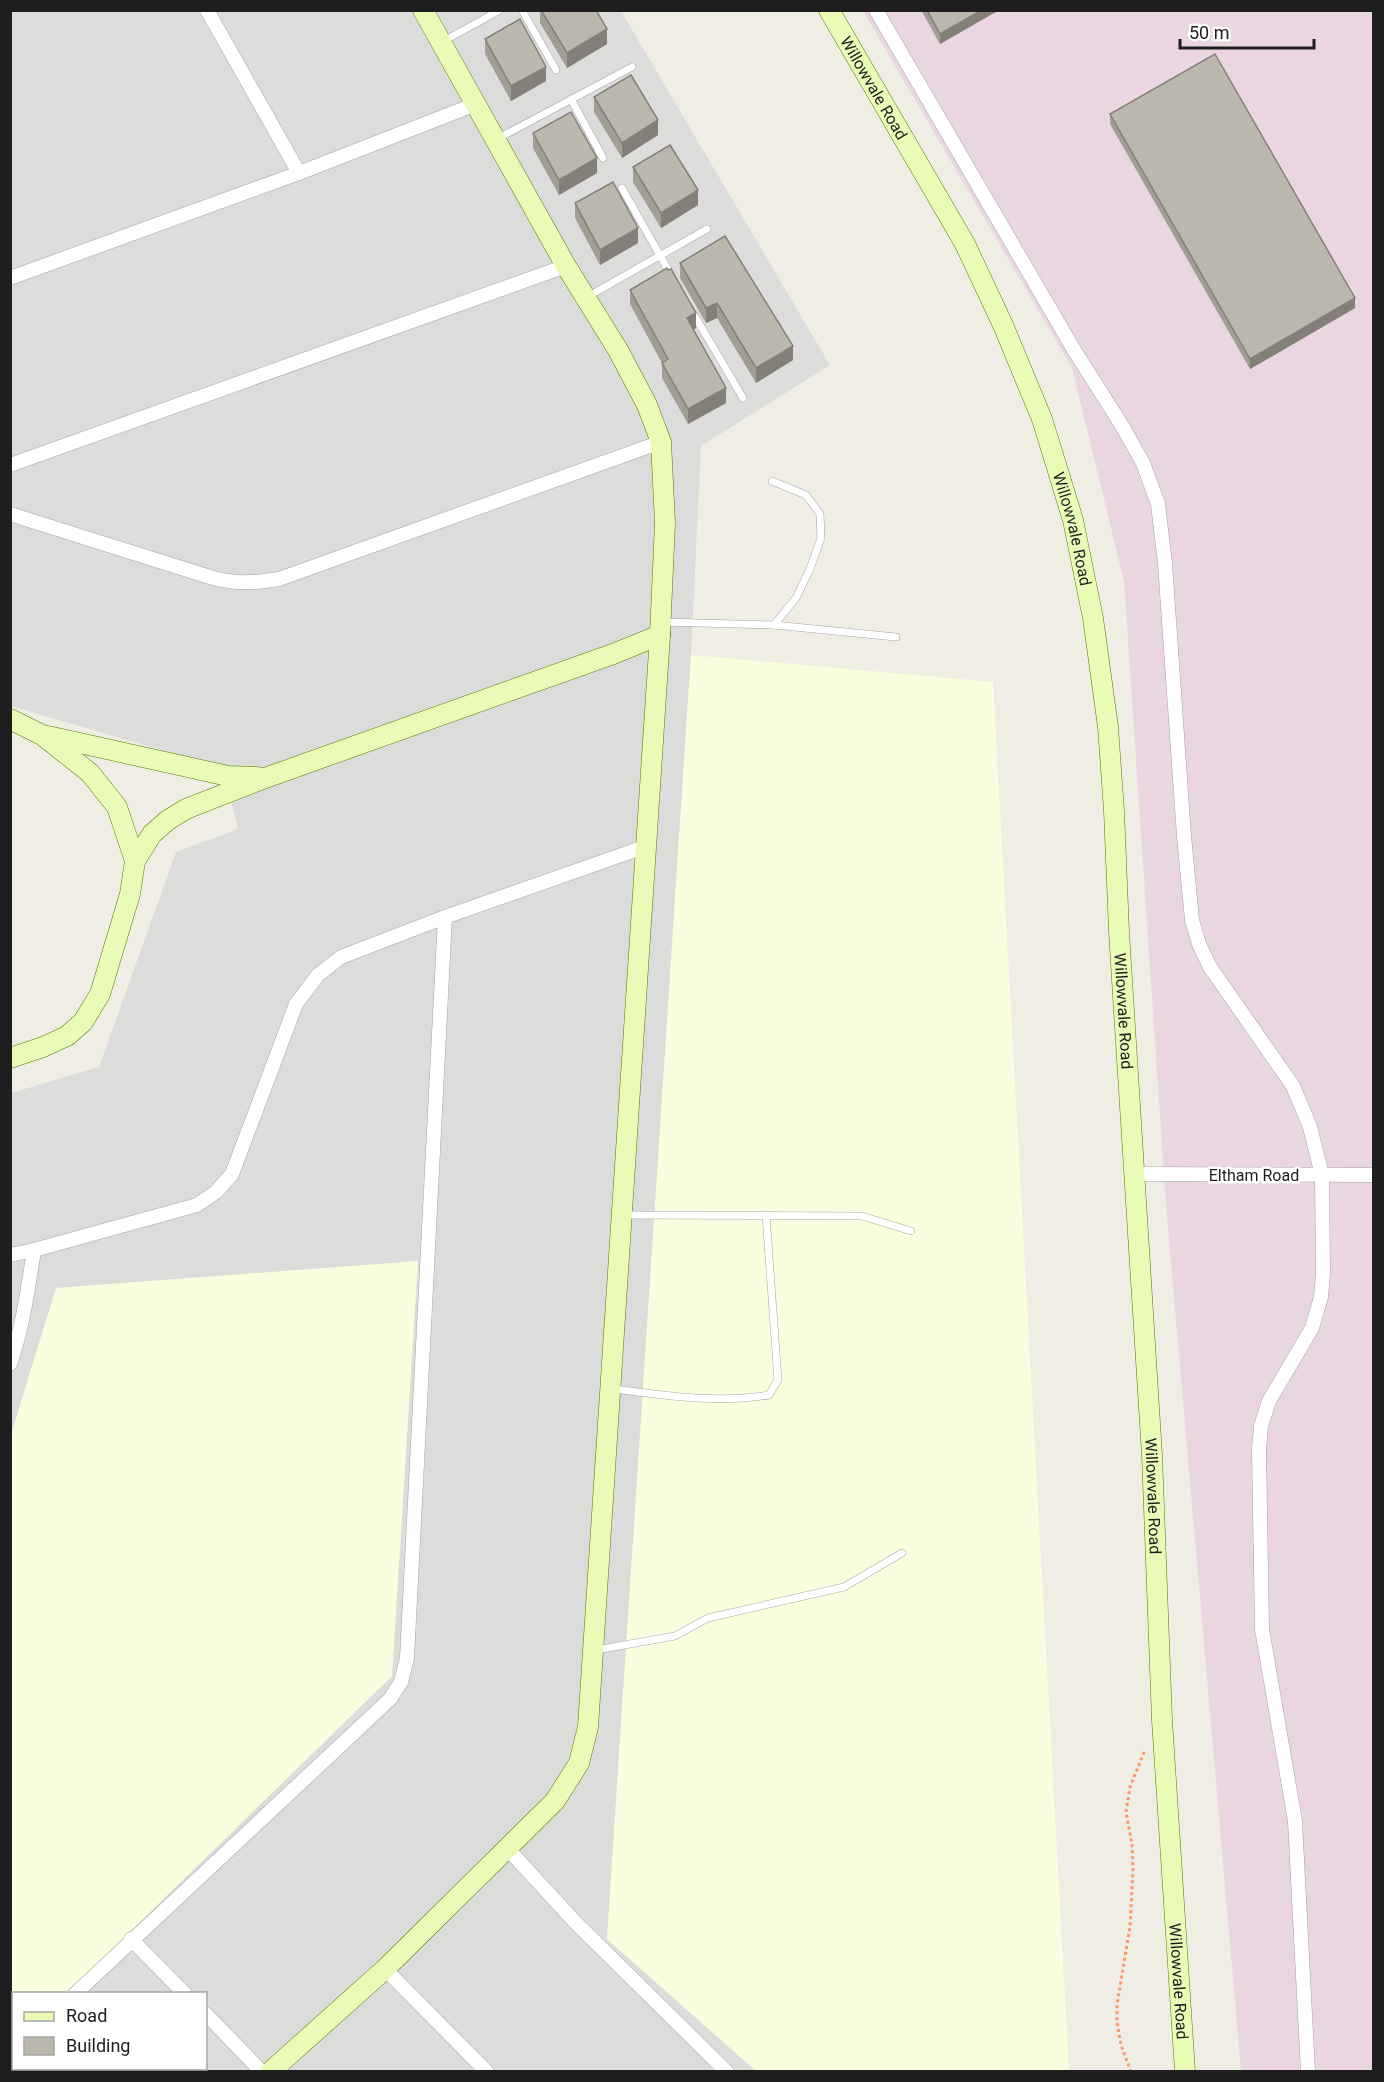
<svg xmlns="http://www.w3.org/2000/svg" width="1384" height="2082" font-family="Roboto,sans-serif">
<rect width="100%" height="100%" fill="#f0eee4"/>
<path fill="#dcdcdb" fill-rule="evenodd" d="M11 11H621L830 365 701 446 691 655 607 1939 756 2071 11 2072V1093L99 1067 176 852 238 829 223 768 11 706ZM14 1994H206V2068H14Z"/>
<path fill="#e9d6e1" d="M863 11H1373V2071H1241L1166 1205 1124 581 1072 368Z"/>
<g fill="#f8ffde">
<path d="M691 655 993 682 1069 2071H756L607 1939Z"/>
<path d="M418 1261 392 1676 67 1993 14 1994 13 2046 11 2049V1434L56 1288Z"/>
</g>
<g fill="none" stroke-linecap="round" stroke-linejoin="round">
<g stroke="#a5a5a5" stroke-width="8">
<g id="lane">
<path d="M522 10 556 70"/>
<path d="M442 42 500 10"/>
<path d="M571 99 603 158"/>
<path d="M497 139 632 67"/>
<path d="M622 188 671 275"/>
<path d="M587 297 707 229"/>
<path d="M693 313 743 398"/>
<path d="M772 481 806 495 820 514 821 538 810 569 796 598 774 625"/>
<path d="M663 622 774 625 896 637"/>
<path d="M625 1215 862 1216 911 1231"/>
<path d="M613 1389C665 1395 717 1404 769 1395L778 1380 766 1215"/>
<path d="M596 1650 675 1636 708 1618 844 1587 902 1553"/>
</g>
</g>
<g stroke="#a5a5a5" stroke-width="15">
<g id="street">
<path d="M207 10 299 173"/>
<path d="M876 10 1074 350 1121 424 1143 463 1158 504 1165 563 1184 836 1192 920 1199 944 1210 967 1293 1086 1310 1127 1322 1175 1323 1273 1321 1297 1312 1328 1269 1401 1261 1426 1259 1449 1262 1629 1295 1821 1308 2072"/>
<path d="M10 278 299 173 476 104"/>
<path d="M10 465 566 266"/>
<path d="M10 514 213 578C236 584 255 583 279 579L661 442"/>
<path d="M1135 1174 1374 1175"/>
<path d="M10 1255 34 1250 197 1205 216 1192 232 1174 296 1004 318 975 341 957 445 917 647 846"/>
<path d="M10 1364C23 1327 28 1288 34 1250"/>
<path d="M507 1848 575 1922 727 2072"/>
<path d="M131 1939 185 1994"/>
<path d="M385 1969 487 2072"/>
<path d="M75 1994 390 1699 401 1682 407 1658 445 917"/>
<path d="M206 2014 262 2072"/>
<path d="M10 2055 14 2052"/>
</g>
</g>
<g stroke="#537902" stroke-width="21">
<g id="secondary">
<path id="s1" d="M829 10 965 244 1003 325 1042 419 1073 520 1093 618 1108 727 1114 811 1119 932 1152 1455 1162 1720 1185 2072"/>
<path d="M10 719 42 735 90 773 117 807 135 861 130 894 100 994 83 1022 67 1036 43 1047 10 1058"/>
<path d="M48 736 228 776 257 777"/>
<path d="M135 861 152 834 168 820 186 809 265 778 613 654 660 635"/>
<path d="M270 2072 385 1969 555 1801 579 1763 588 1727 660 635 665 523 661 442 647 405 618 350 566 266 423 10"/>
</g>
</g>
<path stroke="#fd9668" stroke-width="3" stroke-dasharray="3 3" stroke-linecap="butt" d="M1131 2072 1121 2045 1117 2022V2005L1130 1927 1133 1869 1132 1845 1126 1812 1130 1787 1145 1750"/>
<use href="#lane" stroke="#fff" stroke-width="7"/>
<use href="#street" stroke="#fff" stroke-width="14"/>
<use href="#secondary" stroke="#e9fbb7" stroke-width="20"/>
</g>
<g fill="#a29d95">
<path d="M540 10H596L607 44 567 68 540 23Z"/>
<path d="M921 10H999L940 44Z"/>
<path d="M485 39 546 81 511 101 485 54Z"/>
<path d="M594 97 658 135 622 158 594 112Z"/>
<path d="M1110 114 1355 308 1250 369 1110 124Z"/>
<path d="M533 133 597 173 559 195 533 148Z"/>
<path d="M633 167 698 205 661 228 633 182Z"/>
<path d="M575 203 638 243 600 265 575 218Z"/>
<path d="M680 263 793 360 756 383 717 318 706 323 680 278Z"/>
<path d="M630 290 696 328 694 330 726 403 688 424 662 378V363L630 304Z"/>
</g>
<g fill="#848079">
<path d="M982 10H999L940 44V34Z"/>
<path d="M607 29V44L567 68V53Z"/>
<path d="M546 67V81L511 101V86Z"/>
<path d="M658 120V135L622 158V143Z"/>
<path d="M597 158V173L559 195V180Z"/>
<path d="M698 190V205L661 228V213Z"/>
<path d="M638 228V243L600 265V250Z"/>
<path d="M1355 298V308L1250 369V359Z"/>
<path d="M717 303V318L706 323V308Z"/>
<path d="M696 313V328L687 333V318Z"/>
<path d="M793 346V360L756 383V368Z"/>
<path d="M726 388V403L688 424V409Z"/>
</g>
<g fill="#bcb7ad" stroke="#848079" stroke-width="1.5">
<path d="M541 10H596L607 29 567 53Z"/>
<path d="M927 10H982L940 34Z"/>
<path d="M520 19 546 67 511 86 485 39Z"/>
<path d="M1215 54 1355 298 1250 359 1110 114Z"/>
<path d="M631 75 658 120 622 143 594 97Z"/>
<path d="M571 112 597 158 559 180 533 133Z"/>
<path d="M670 145 698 190 661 213 633 167Z"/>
<path d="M613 182 638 228 600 250 575 203Z"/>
<path d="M725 236 793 346 756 368 717 303 706 308 680 263Z"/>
<path d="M667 268 668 270 671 269 696 313 687 318 726 388 688 409 662 363 668 359 630 290Z"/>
</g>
<g text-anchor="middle" stroke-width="5" stroke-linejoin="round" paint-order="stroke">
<g font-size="16" fill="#1e1e1e" stroke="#fff">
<text dy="6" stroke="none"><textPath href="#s1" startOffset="90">Willowvale Road</textPath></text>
<text dy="6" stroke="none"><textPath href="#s1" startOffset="576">Willowvale Road</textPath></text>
<text dy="6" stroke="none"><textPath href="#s1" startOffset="1062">Willowvale Road</textPath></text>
<text x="1254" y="1181">Eltham Road</text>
<text dy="6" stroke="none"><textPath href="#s1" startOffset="1548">Willowvale Road</textPath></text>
<text dy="6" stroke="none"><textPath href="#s1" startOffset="2034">Willowvale Road</textPath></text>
</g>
</g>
<rect width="1384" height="2082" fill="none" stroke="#1e1e1e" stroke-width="24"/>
<rect x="12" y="1992" width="195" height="78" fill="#ffffff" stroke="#a5a5a5" stroke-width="1.5"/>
<rect x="24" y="2012" width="30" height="9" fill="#e9fbb7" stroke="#a5a5a5" stroke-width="1.5"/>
<text x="66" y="2022" font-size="18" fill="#1e1e1e">Road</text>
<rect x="24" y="2037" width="30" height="18" fill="#bcb7ad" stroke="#a5a5a5" stroke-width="1.5"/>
<text x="66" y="2052" font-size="18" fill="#1e1e1e">Building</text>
<path d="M1180 39v9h134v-9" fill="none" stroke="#1e1e1e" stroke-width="3"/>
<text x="1189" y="39" font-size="18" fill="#1e1e1e" stroke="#ffffff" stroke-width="4.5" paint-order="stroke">50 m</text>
</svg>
